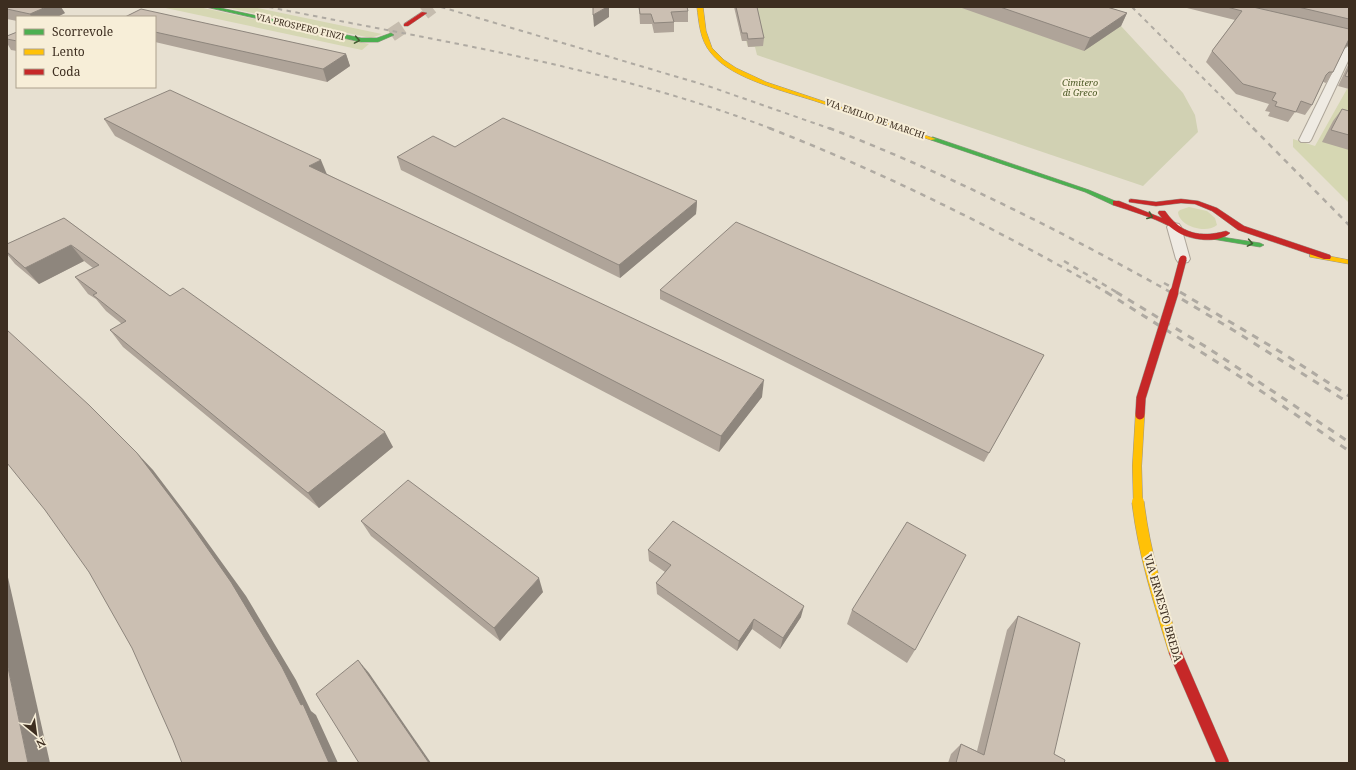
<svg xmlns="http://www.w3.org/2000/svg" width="1356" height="770" font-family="'Noto Serif',serif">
<rect width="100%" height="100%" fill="#e7e0d1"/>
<g fill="#d6d7b3">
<path d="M161 7H199L369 44 362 50Z"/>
<path d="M224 7H253L382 34 371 38Z"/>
<path d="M1347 89H1349V203L1293 147V139L1315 146Z"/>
<path d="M1189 207 1207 211 1215 218 1217 225C1207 234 1179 227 1178 212L1180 210Z"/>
</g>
<path fill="#d1d1b3" d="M734 7H1062L1121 26 1183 93 1195 115 1198 132 1143 186 757 55 755 47H748L746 41H742L735 8Z"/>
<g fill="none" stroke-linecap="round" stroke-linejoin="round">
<g stroke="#c5bcae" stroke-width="14" stroke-dasharray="14 7" stroke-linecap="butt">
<path d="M424 13 432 7"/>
<path d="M391 35 406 25"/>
</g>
<g stroke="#ada599" stroke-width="2">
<g id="street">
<path d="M1349 46V59L1311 140 1309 142H1301L1299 140 1344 49Z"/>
<path d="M1174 223 1179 224 1181 227 1190 259 1188 262 1183 263 1178 262 1176 259 1167 227 1169 224Z"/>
</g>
</g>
<g stroke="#9c958a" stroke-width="1">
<g id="fast">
<path d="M206 7H216L361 38H377L391 33 394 35 378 42H361Z"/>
<path d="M933 137 1089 190 1120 203 1119 205H1113L1085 192 931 140V138Z"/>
<path d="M1209 235 1260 243 1264 245 1260 247 1212 239H1209Z"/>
</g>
</g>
<g stroke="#9c958a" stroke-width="1">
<g id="slow">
<path d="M697 7H703L706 31 712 48 724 60 736 68 766 82 936 139 931 140C894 128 858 115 821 103 789 92 732 80 711 53 700 40 699 23 697 7Z"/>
<path d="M1310 253H1313L1349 260V264L1310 257Z"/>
</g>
</g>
<g stroke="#9c958a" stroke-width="1">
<g id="jam">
<path d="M422 12 427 13 408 26H404V24Z"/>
<path d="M1131 199 1156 202 1181 199 1198 201 1217 208 1244 226 1330 255 1331 257 1330 259H1324L1238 230 1212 211 1195 204 1181 203 1156 206 1129 202V200Z"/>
<path d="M1113 201H1119L1162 218 1158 213 1159 211H1165C1181 234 1200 238 1226 231L1230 233C1218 244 1192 240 1179 233 1175 231 1172 228 1169 226 1152 217 1131 211 1113 205Z"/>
</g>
</g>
<use href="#street" fill="#efebe3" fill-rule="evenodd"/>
<use href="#fast" fill="#4caf50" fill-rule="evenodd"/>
<use href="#slow" fill="#ffc107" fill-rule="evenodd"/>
<use href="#jam" fill="#c62828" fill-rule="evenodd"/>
<g stroke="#afaaa2" stroke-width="2" stroke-dasharray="4.5 4.5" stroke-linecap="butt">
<path d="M269 7C437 41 611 67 772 129"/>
<path d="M441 7 708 86 831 129"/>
<path d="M1132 7 1254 129"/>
</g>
<g stroke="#afaaa2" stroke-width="2.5" stroke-dasharray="5.5 5.5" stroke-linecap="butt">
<path d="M769 128C887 174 999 230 1108 293"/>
<path d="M829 128C948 174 1061 231 1172 293"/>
<path d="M1253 128 1349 225"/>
<path d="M1064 261 1118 293"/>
<path d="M1164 283 1182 293"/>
</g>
<g stroke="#afaaa2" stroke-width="3" stroke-dasharray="7 7" stroke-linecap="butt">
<path d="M1106 292 1236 374 1349 451"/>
<path d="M1116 292 1208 348 1349 442"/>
<path d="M1170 292 1233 330 1349 403"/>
<path d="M1180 292 1284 354 1349 396"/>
</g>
<g stroke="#9c958a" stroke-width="10" stroke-linecap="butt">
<path id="slow-bridge-far1" d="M1138 503 1137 466 1140 415"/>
</g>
<g stroke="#9c958a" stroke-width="13" stroke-linecap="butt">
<path id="slow-bridge" d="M1138 502C1144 554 1160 603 1175 652"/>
</g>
<g stroke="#9c958a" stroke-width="8" stroke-linecap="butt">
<path id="jam-bridge-far2" d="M1174 293 1183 259"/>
</g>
<g stroke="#9c958a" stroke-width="10" stroke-linecap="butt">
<path id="jam-bridge-far1" d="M1140 415 1141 398 1174 292"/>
</g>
<g stroke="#9c958a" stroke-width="13" stroke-linecap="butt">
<path id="jam-bridge" d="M1175 652 1223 763"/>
</g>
<use href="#slow-bridge-far1" stroke="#ffc107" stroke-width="9"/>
<use href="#slow-bridge" stroke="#ffc107" stroke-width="12"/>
<use href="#jam-bridge-far2" stroke="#c62828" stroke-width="7"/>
<use href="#jam-bridge-far1" stroke="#c62828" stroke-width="9"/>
<use href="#jam-bridge" stroke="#c62828" stroke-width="12"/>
</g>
<g fill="#afa499">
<path d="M7 7 65 13 57 17H17V21L7 19Z"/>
<path d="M639 7 688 11V22H674V32L654 33 652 24H640Z"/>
<path d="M734 7H757L764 38 763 46 748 47 747 41H742Z"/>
<path d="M959 7H1107L1127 13 1121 26 1084 51Z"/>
<path d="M1183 7H1349V45L1345 47 1333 72 1326 83 1323 82 1312 105 1305 115 1295 112 1288 122 1268 116 1270 112 1265 111 1269 104 1236 94 1206 62 1212 51 1235 20Z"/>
<path d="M155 17 346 54 350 66 327 82 155 42Z"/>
<path d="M17 32V51L11 50 7 43V36Z"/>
<path d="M1349 63V89L1338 86Z"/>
<path d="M1342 109 1349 111V150L1322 142 1333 121Z"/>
<path d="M104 119 327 174 762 397 719 452 115 136Z"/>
<path d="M455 147 697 201 696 214 620 278 401 170 397 157Z"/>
<path d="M64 218 170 296 393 447 319 508 123 347 110 330 122 324 106 311 96 299 88 294 75 277 93 268 84 261 39 284 15 264 7 254V244Z"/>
<path d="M660 290 1044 355 984 462 660 299Z"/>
<path d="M361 521 543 592 500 641 371 536Z"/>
<path d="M648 550 801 617 780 649 752 629 737 651 657 594 656 583 665 572 649 561Z"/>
<path d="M852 610 915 650 907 663 847 624Z"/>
<path d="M1018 616 1054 754 1064 763H948L951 754 961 744 977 751 1007 630Z"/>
</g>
<g fill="#8e867d">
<path d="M46 7H61L65 13 57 17H31L30 14Z"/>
<path d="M607 7H609V17L594 27 593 15Z"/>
<path d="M1127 13 1121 26 1084 51 1090 38Z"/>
<path d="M1349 39V45L1343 48Z"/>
<path d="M346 54 350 66 327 82 323 69Z"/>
<path d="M321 160 328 177 309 166Z"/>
<path d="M697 201 696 214 620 278 619 265Z"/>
<path d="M71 245 84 261 39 284 25 268Z"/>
<path d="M764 380 762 397 719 452 721 436Z"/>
<path d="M385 432 393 447 319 508 308 493Z"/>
<path d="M137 453 153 470 197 528 246 596 296 680 311 711 316 715 338 763H329L301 705Z"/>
<path d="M7 573 50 763H28L7 663Z"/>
<path d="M539 578 543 592 500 641 494 628Z"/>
<path d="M804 606 801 617 780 649 783 638Z"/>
<path d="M754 619 752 629 737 651 739 641Z"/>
<path d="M358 660 369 673 431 763H429Z"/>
</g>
<g fill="#cbbfb2" stroke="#8e867d">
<path d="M7 7H46L30 14 7 9Z"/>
<path d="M593 7H607L593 15Z"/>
<path d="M639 7H687L688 11 671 12 674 22 654 23 651 14H640Z"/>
<path d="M736 7H757L764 38 748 39 747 33H742Z"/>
<path d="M1000 7H1107L1127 13 1090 38Z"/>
<path d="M1227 7H1253L1349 29V39L1333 72H1329L1326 75 1312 105 1301 101 1296 112 1275 106 1277 102 1272 100 1276 93 1243 84 1212 51 1242 11Z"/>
<path d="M1298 7H1349V19Z"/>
<path d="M141 9 346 54 323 69 155 32V17H125Z"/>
<path d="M17 32V41L7 39V36Z"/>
<path d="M1349 68V77L1345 76Z"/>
<path d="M170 90 321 160 309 166 764 380 721 436 104 119Z"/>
<path d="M1342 109 1349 111V135L1331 130Z"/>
<path d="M503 118 697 201 619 265 397 157 433 136 455 147Z"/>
<path d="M64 218 170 296 183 288 385 432 308 493 110 330 126 321 93 295 97 293 75 277 99 265 71 245 25 268 7 252V244Z"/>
<path d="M736 222 1044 355 989 453 660 290Z"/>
<path d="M7 330 89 405 137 453 182 512 231 582 282 667 301 705 303 704 329 763H182L173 740 132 648 89 572 45 510 7 463Z"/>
<path d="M408 480 539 578 494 628 361 521Z"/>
<path d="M673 521 804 606 783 638 754 619 739 641 656 583 671 565 648 550Z"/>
<path d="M907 522 966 555 915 650 852 610Z"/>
<path d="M1018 616 1080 643 1054 754 1065 760 1064 763H956L961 744 984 755Z"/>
<path d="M358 660 429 763H359L316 694Z"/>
<path d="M7 663 28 763H7Z"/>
</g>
<defs><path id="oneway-chevron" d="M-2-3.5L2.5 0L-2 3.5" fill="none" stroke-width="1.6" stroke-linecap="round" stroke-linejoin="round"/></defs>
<g stroke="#425b31">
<use href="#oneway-chevron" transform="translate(357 40) rotate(10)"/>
<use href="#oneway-chevron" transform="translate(1150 216) rotate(21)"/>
<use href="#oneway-chevron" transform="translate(1250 243) rotate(10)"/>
</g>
<g text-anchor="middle" stroke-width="4" stroke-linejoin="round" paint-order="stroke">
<g font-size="9" fill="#3d2e20" stroke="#f7eed8">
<text transform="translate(300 27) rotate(13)" y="3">VIA PROSPERO FINZI</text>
<text transform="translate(875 119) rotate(19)" y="3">VIA EMILIO DE MARCHI</text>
</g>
<g font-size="9" font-style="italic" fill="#4d5a26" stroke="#f7eed8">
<text x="1080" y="86">Cimitero<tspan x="1080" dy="10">di Greco</tspan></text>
</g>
<g font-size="11" fill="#3d2e20" stroke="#f7eed8">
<text transform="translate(1163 608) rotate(74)" y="4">VIA ERNESTO BREDA</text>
</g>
</g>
<rect width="1356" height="770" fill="none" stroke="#3d2e20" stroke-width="16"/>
<rect x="16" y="16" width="140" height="72" fill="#f7eed8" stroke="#ada18e"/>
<rect x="24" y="29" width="20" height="6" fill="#4caf50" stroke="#ada18e"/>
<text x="52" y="36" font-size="12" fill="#3d2e20">Scorrevole</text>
<rect x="24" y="49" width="20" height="6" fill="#ffc107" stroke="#ada18e"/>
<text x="52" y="56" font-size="12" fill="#3d2e20">Lento</text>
<rect x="24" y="69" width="20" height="6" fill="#c62828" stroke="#ada18e"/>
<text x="52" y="76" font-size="12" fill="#3d2e20">Coda</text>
<g transform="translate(36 734) rotate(151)" stroke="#f7eed8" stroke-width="3" paint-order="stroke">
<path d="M0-3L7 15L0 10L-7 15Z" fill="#3d2e20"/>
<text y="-6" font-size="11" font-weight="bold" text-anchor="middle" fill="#3d2e20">N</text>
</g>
</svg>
